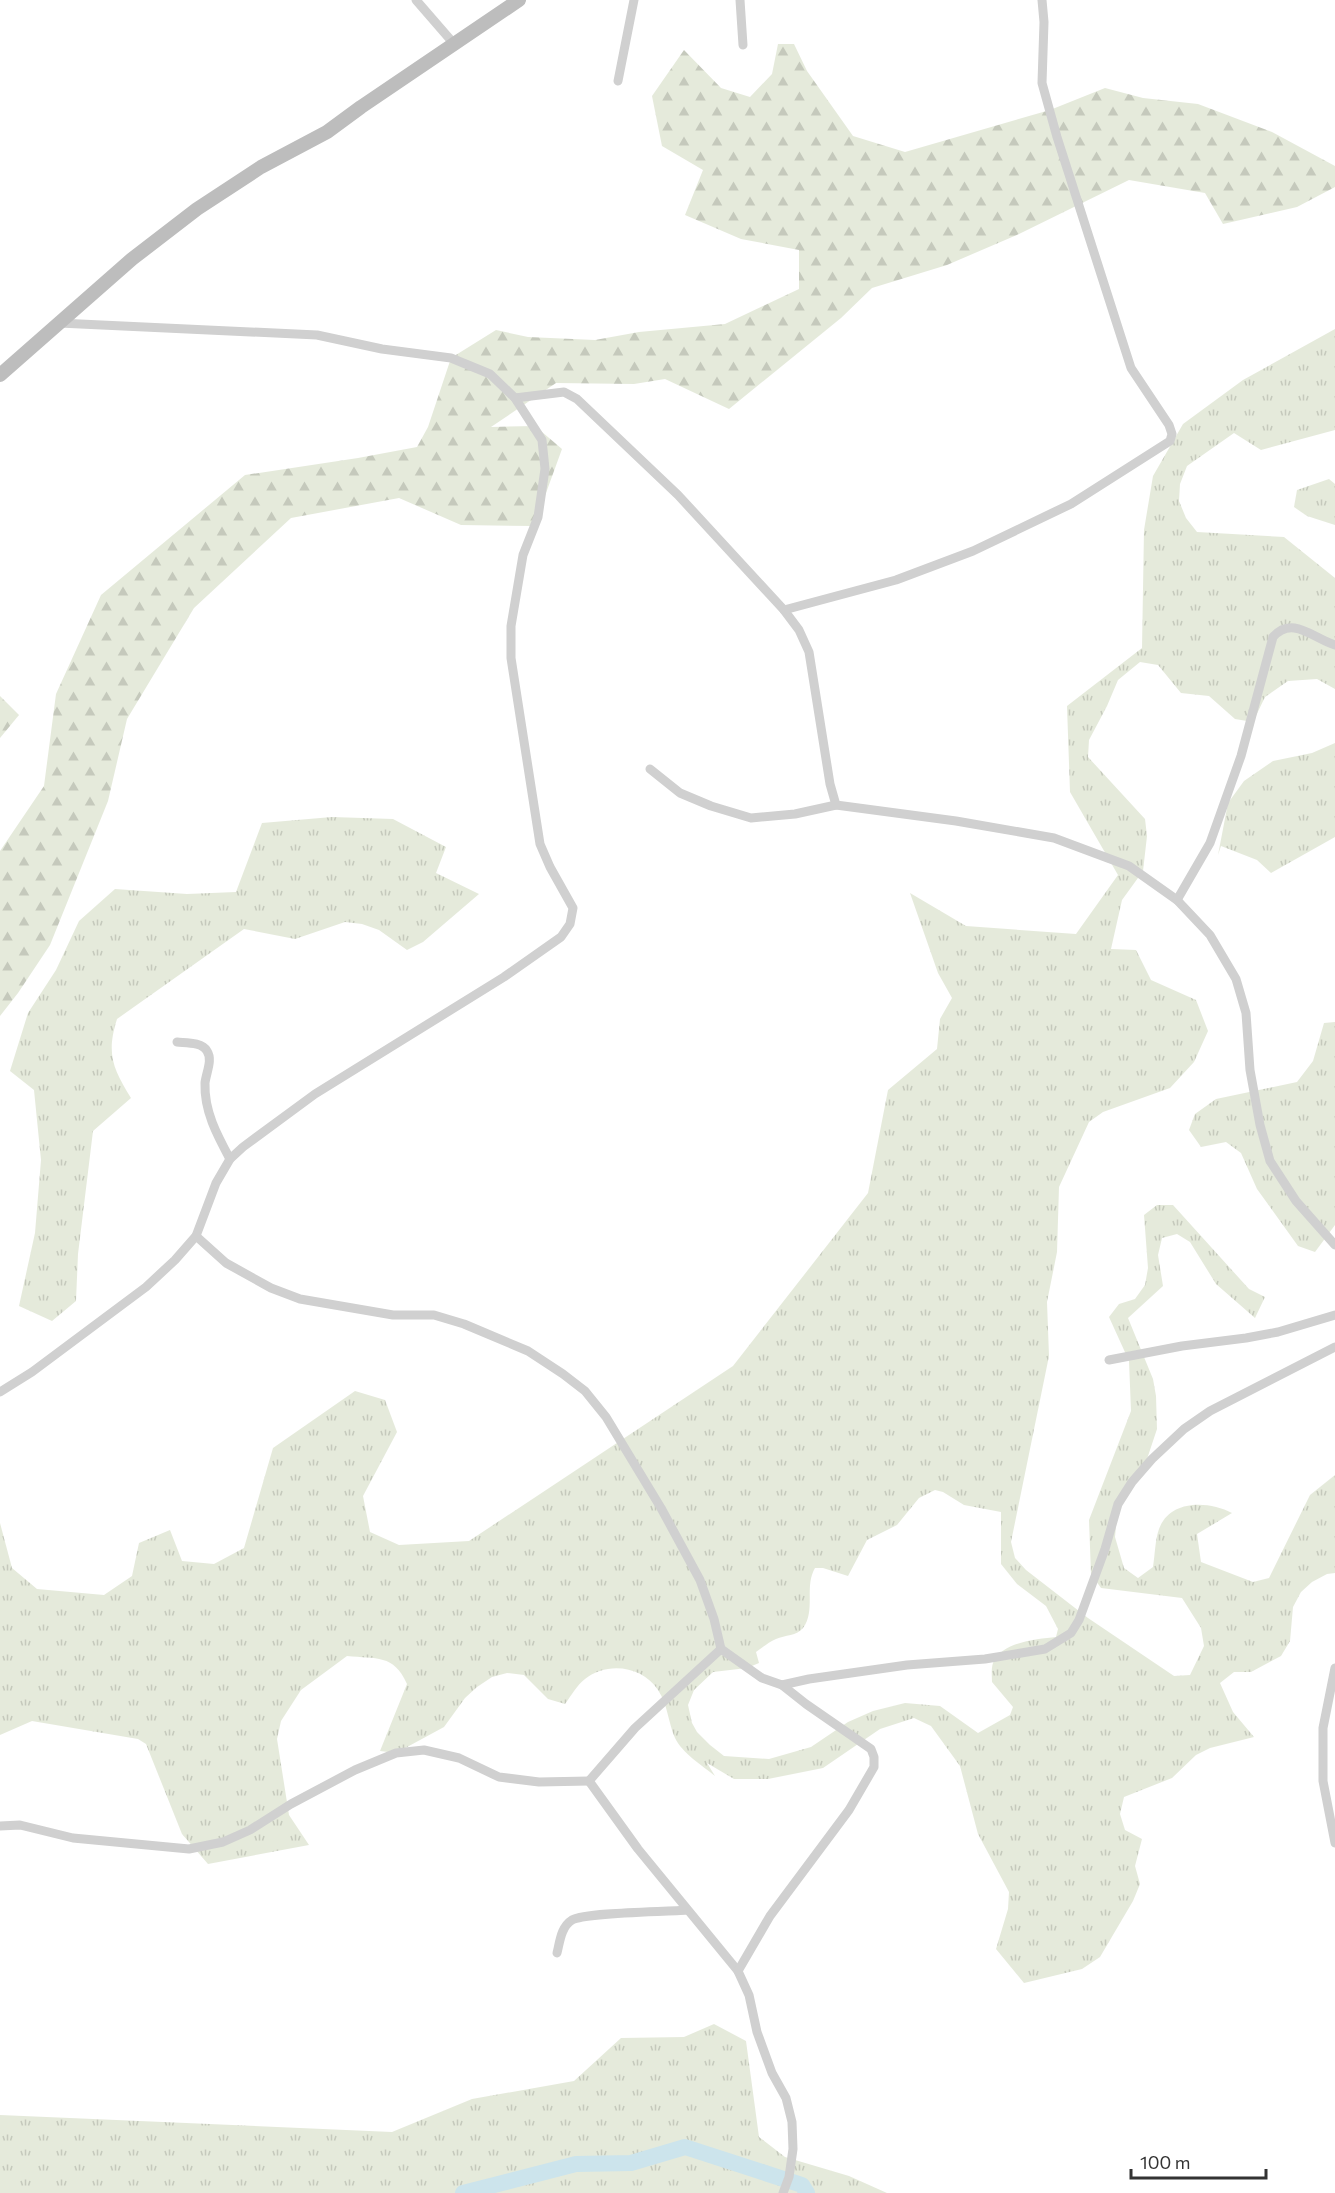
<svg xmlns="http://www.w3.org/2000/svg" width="1335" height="2193" font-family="Commissioner,sans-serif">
<defs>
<pattern id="grass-tufts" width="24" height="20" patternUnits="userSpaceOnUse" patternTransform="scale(1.5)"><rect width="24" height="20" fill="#e5eadb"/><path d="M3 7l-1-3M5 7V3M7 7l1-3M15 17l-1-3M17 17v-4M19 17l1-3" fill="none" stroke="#c5c9bc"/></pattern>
<pattern id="forest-firs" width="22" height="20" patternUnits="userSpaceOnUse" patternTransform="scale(1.5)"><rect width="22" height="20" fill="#e5eadb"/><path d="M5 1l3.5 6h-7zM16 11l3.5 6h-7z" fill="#c5c9bc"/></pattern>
</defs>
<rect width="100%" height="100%" fill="#fff"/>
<g fill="url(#grass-tufts)" fill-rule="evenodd">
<path d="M1335 329V430L1261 450 1234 433 1187 466 1180 484 1179 501 1186 518 1197 532 1284 537 1335 578V689L1317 679 1288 681 1265 697 1253 722 1235 719 1209 696 1181 693 1158 665 1140 662 1118 680 1107 706 1089 740 1088 757 1145 819 1147 836 1143 871 1122 900 1111 949 1136 950 1151 980 1196 1000 1208 1031 1194 1062 1170 1088 1103 1112 1089 1122 1059 1187 1057 1252 1047 1302 1049 1356 1011 1542 1015 1558 1026 1570 1088 1618 1174 1676 1190 1675 1204 1646 1201 1628 1182 1598 1101 1588 1091 1574 1089 1520 1131 1411 1129 1361 1109 1317 1119 1304 1135 1299 1145 1285 1148 1268 1144 1215 1157 1205H1173L1249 1289 1265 1297 1255 1318 1216 1284 1190 1242 1177 1234 1162 1238 1158 1255 1163 1286 1128 1318 1153 1379 1156 1396 1157 1429 1144 1468 1118 1504 1115 1537 1124 1568 1138 1578 1153 1567C1155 1555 1155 1540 1159 1529 1170 1499 1209 1501 1232 1513L1197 1534 1201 1562 1253 1582 1269 1578 1310 1495 1335 1475V1573L1327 1574 1312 1582 1301 1592 1293 1607 1290 1641 1281 1656 1251 1672H1234L1220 1683 1233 1712 1254 1737 1210 1748 1196 1755 1172 1778 1124 1797 1120 1814 1125 1830 1142 1839 1135 1866 1140 1884 1133 1901 1100 1957 1082 1969 1024 1983 996 1949 1008 1909 1009 1892 978 1834 960 1766 931 1726 914 1718 880 1729 823 1768 768 1779H734L707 1763 715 1776C703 1766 682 1753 675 1738 668 1722 668 1705 658 1690 643 1666 607 1661 585 1679 577 1685 571 1696 565 1704L548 1699 524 1675 507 1673 492 1677 477 1687 465 1698 444 1727 396 1753 380 1751 407 1684C394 1654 376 1659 347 1656L301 1690 281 1721 277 1739 289 1815 309 1845 208 1864 182 1834 146 1744 138 1739 32 1721 0 1735V1523L12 1568 37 1589 104 1595 132 1576 139 1543 170 1530 182 1561 214 1564 244 1548 273 1448 355 1391 385 1400 397 1432 363 1496 370 1532 399 1545 469 1541 733 1366 868 1193 888 1090 937 1049 940 1019 952 998 938 973 910 893 966 926 1076 934 1118 875 1070 792 1067 706 1142 648 1144 530 1153 476 1183 424 1243 380ZM935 1490 943 1492 964 1505 1001 1512V1564L1017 1584 1046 1606 1058 1629 1056 1637C1037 1639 1001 1642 993 1663 991 1669 992 1677 992 1682L1013 1707 1010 1715 978 1733 940 1706 905 1703 873 1711 848 1722 811 1747 769 1759 724 1756 710 1745 697 1732 692 1723 688 1705 694 1690 713 1672 747 1668 759 1663 756 1652C763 1647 769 1642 776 1639 785 1635 797 1636 803 1628 816 1610 804 1587 815 1568H823L848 1576 867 1540 897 1525 919 1498Z"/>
<path d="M1329 479 1335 484V525L1307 516 1294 507 1297 490Z"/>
<path d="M1335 743V837L1271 873 1257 860 1221 846 1218 855 1228 803 1244 781 1273 761 1312 753Z"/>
<path d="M332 817 393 819 446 847 436 873 479 894 423 942 407 950 379 930 362 924 345 922 295 939 244 929 117 1019C106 1054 113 1069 131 1098L93 1131 78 1254 76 1301 52 1321 19 1306 35 1233 41 1160 34 1090 10 1071 28 1013 56 970 79 921 115 889 187 894 236 892 262 823Z"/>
<path d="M1335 1022V1225L1315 1252 1298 1246 1257 1189 1241 1153 1226 1142 1201 1147 1189 1130 1195 1114 1216 1099 1297 1082 1313 1061 1324 1023Z"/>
<path d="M714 2024 746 2041 759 2137 785 2157 849 2176 887 2193H0V2115L392 2132 472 2099 574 2081 621 2038 684 2037Z"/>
</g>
<g fill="url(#forest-firs)">
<path d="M778 44H794L807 71 853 136 905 152 1050 110 1105 88 1143 98 1198 104 1272 132 1335 166V187L1297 207 1223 224 1205 193 1129 180 1019 234 947 265 872 288 841 318 729 409 665 379 634 384 556 383 491 427 535 426 562 449 534 526 461 525 399 498 291 518 194 608 127 719 108 801 50 945 18 993 0 1016V851L44 786 56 694 101 595 245 475 358 458 417 447 428 427 451 358 496 330 528 337 595 340 639 332 725 324 799 289V250L741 239 685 215 703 170 662 146 652 96 684 50 721 88 750 97 772 74Z"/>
<path d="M0 696 19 715 0 738Z"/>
</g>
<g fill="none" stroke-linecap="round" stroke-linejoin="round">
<path stroke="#cce4ec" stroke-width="16" d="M463 2193 576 2164 631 2163 685 2147 802 2185 807 2193"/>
<g stroke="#d0d0d0" stroke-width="9">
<path d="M416 0 455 45"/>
<path d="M740 0 743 45"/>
<path d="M618 81 634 0"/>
<path d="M515 398 564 392 577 399 678 495 784 610 799 630 809 652 830 784 836 805 956 821 1054 838 1129 866 1177 900 1210 935 1236 979 1246 1013 1250 1070 1260 1125 1270 1161 1296 1201 1335 1245"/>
<path d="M784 610 896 580 973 551 1071 504 1170 441 1172 434 1169 425 1131 368 1057 137 1042 83 1044 22 1042 0"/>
<path d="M650 769 680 793 711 806 751 818 795 814 836 805"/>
<path d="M1177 900 1210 843 1241 756 1273 637C1292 615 1313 638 1335 645"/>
<path d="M177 1042C186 1043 202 1042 207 1051 213 1060 206 1073 205 1083 204 1111 217 1135 230 1159"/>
<path d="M196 1236 226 1263 271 1288 300 1299 393 1315H434L464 1324 528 1351 563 1374 585 1391 606 1417 661 1508 700 1580 714 1619 721 1649 635 1728 589 1781 638 1849 738 1971 749 1995 757 2032 772 2073 786 2098 792 2122 793 2149 789 2177 783 2193"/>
<path d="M1109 1360 1182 1346 1246 1338 1278 1332 1335 1315"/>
<path d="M0 1392 32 1372 146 1287 175 1260 196 1236 216 1183 230 1159 243 1147 315 1094 504 977 561 937 570 924 573 908 550 867 540 844 511 658V626L523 555 538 517 545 469 542 440 515 398 490 374 451 358 382 349 317 335 59 323"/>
<path d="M721 1649 762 1678 782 1685 809 1679 907 1665 985 1659 1045 1649 1071 1633 1079 1620 1105 1549 1118 1504 1132 1482 1152 1459 1184 1429 1210 1411 1335 1347"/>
<path d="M1335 1668 1323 1728V1781L1335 1843"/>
<path d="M0 1826 20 1825 73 1838 189 1849 223 1842 250 1830 291 1804 355 1770 396 1753 424 1750 459 1758 499 1777 539 1782 589 1781"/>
<path d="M557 1953C560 1941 561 1927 572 1920 587 1912 666 1912 687 1910"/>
<path d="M738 1971 770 1916 849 1810 874 1767V1757L871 1749 806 1704 782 1685"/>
</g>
<path stroke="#bdbdbd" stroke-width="14" d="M0 375 132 259 197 209 261 167 327 132 361 107 519 0"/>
</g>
<path d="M1131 2169v9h135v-9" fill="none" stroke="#333333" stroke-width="3"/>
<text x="1140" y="2169" font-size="18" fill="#333333" stroke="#ffffff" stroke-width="4.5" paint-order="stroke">100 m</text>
</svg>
